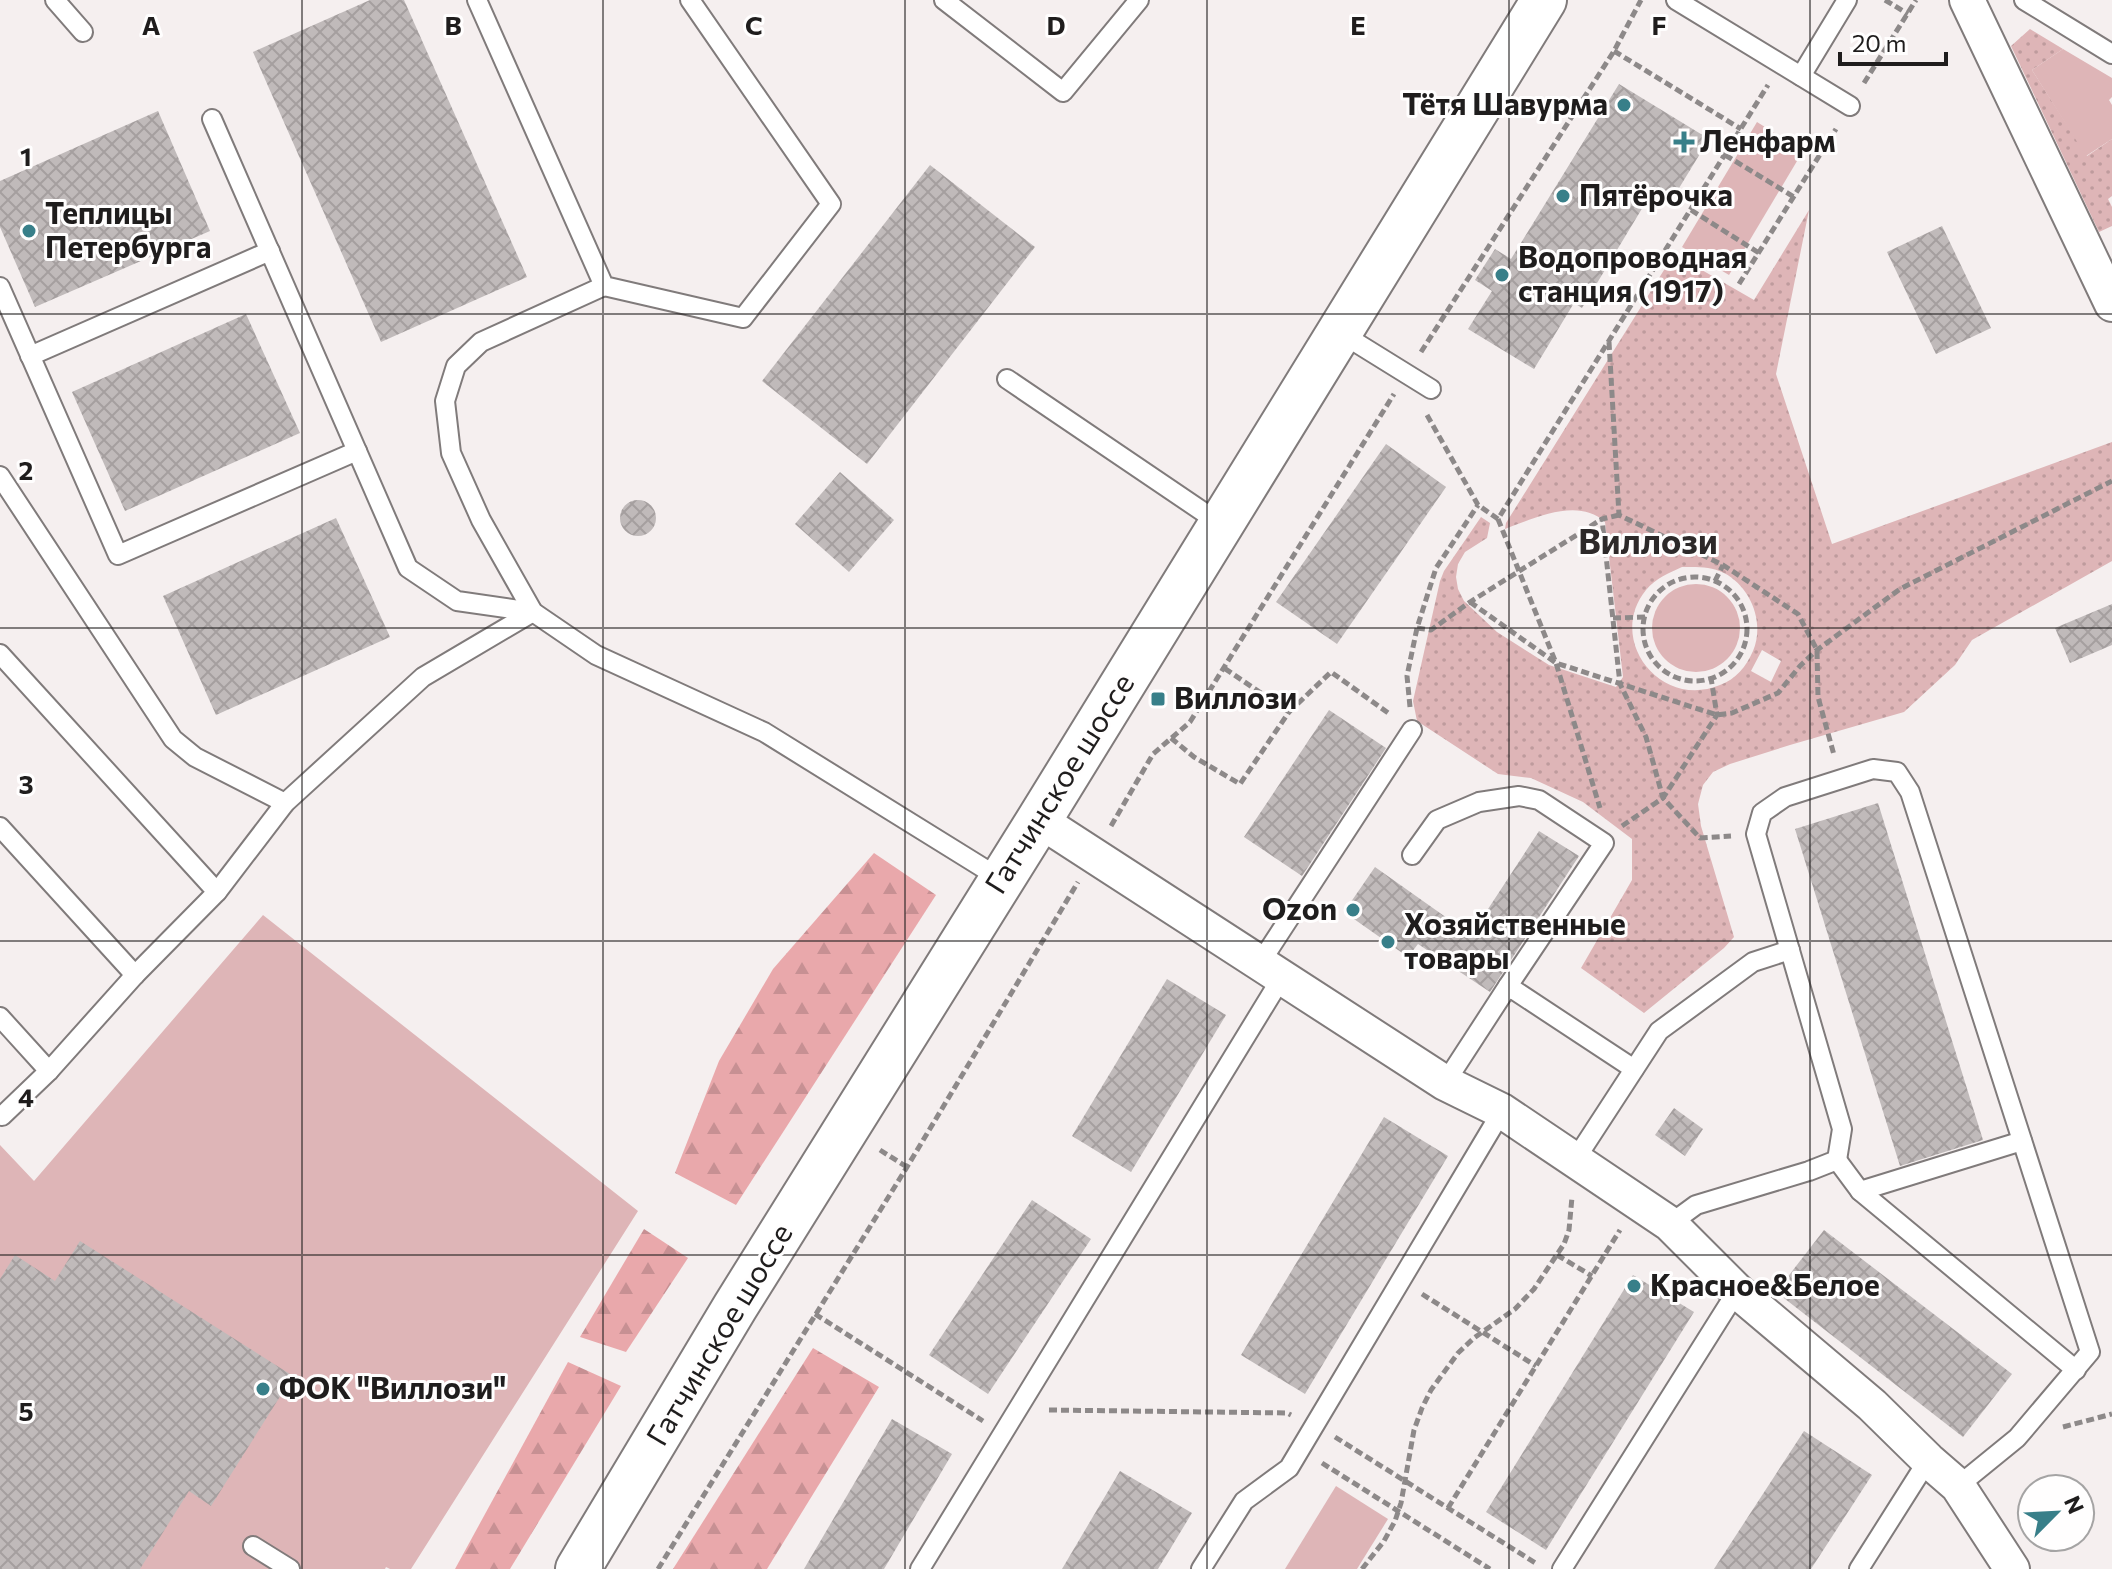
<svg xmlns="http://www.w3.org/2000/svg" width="2112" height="1569" font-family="Commissioner,sans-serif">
<defs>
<pattern id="grass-dots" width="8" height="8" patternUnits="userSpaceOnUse" patternTransform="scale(2)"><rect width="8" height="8" fill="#deb5b7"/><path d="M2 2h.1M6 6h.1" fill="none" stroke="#be9b9d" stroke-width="1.8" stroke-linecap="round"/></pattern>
<pattern id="forest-firs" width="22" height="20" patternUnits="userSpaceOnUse" patternTransform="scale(2)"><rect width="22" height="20" fill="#e9a8ab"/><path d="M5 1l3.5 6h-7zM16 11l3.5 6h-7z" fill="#c79093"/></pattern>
<pattern id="building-cross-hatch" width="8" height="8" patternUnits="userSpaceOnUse" patternTransform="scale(2)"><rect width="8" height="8" fill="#c0baba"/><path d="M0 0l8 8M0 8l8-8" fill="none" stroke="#a59f9f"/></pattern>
</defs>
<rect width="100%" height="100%" fill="#f5efef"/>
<g fill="url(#grass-dots)" fill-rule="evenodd">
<path d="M2030 29 2063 49 2032 70 2087 156 2112 139V196L2108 199 2112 207V226L2099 232 2011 46Z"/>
<path d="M1809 210 1776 374 1832 544 2112 442V561L1972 640 1955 665 1904 712 1790 745 1730 764 1713 772 1703 785 1698 804 1701 826 1734 937 1724 948 1644 1013 1581 968 1632 880V839L1583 802 1531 778 1498 774 1417 721 1413 701 1440 581 1444 571 1481 517 1490 523 1487 538 1465 552 1458 564 1456 577 1458 589 1464 601 1497 632 1549 665 1616 687 1623 677 1605 522C1578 497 1535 518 1505 529L1506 523 1674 254 1754 300ZM1682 567C1697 567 1710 566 1724 573 1751 587 1765 623 1753 651 1746 667 1736 679 1720 685 1660 710 1606 639 1646 590 1656 578 1669 573 1682 567ZM1762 650 1781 661 1771 682 1751 671Z"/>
</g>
<g fill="url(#forest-firs)">
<path d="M874 853 936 895 736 1205 675 1173 719 1061 773 969Z"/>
<path d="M644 1229 688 1258 626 1352 580 1337Z"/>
<path d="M813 1348 879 1387 767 1569H673Z"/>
<path d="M568 1362 621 1386 510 1569H455Z"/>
</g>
<g fill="#deb5b7">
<path d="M2063 49 2112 78V97L2109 100 2112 105V139L2086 156 2032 70Z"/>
<path d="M1757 122 1803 151 1729 275 1682 247Z"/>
<circle cx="1696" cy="628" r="44"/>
<path d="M263 915 638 1211 411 1569H390L386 1567 385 1569H0V1145L34 1181Z"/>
<path d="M1336 1486 1388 1519 1357 1569H1285Z"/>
</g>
<g fill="url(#building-cross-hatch)">
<path d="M370 0H404L527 277 381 342 253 52Z"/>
<path d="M1619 84 1709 139 1673 198 1655 187 1582 308 1574 303 1534 369 1468 329 1492 291 1475 280 1495 249 1511 259Z"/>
<path d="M158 111 210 231 35 307 0 227V181Z"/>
<path d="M930 165 1035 247 867 464 762 381Z"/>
<path d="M1942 226 1991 328 1936 354 1887 252Z"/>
<path d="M246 314 300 433 125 511 72 392Z"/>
<path d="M1386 444 1446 487 1337 644 1276 602Z"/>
<path d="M840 472 894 520 849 572 795 524Z"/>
<circle cx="638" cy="518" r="18"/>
<path d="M336 518 390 637 216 715 163 596Z"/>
<path d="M2112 604V645L2070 663 2055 628Z"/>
<path d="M1329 710 1386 748 1302 876 1244 837Z"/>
<path d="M1878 803 1983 1140 1900 1166 1795 829Z"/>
<path d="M1539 831 1579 856 1490 992 1418 944 1408 957 1344 912 1375 867 1471 935Z"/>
<path d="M1167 979 1226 1015 1131 1172 1072 1136Z"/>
<path d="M1674 1108 1703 1129 1685 1156 1655 1135Z"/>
<path d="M1384 1117 1448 1156 1305 1394 1241 1355Z"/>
<path d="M1032 1200 1091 1239 988 1394 929 1355Z"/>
<path d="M1824 1230 2012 1374 1963 1437 1776 1292Z"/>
<path d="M80 1241 293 1376 211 1506 189 1491 140 1569H0V1279L15 1255 55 1281Z"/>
<path d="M1633 1275 1694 1312 1546 1550 1486 1512Z"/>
<path d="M892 1419 952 1454 884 1569H804Z"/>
<path d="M1804 1431 1872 1475 1811 1569H1714Z"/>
<path d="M1120 1471 1192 1513 1158 1569H1062Z"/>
</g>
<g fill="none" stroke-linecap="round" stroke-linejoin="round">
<g stroke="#807b7b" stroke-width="22">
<g id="lane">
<path d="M55 0 83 32"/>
<path d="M477 0 604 286 743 318 831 204 690 0"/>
<path d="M944 0 1063 92 1139 0"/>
<path d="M1676 0 1850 106"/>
<path d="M2024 0 2112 54"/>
<path d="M1801 76 1847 0"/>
<path d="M212 119 408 568 457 601 533 612"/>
<path d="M604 286 481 342 456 366 445 401 451 453 481 520 533 612 596 655 764 732 1001 879"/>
<path d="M0 287 118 555 357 451"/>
<path d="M1339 332 1431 389"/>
<path d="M30 356 270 251"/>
<path d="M1007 379 1221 524"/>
<path d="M0 476 173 739 195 757 285 803"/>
<path d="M0 654 217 892 135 975 49 1071 2 1116"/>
<path d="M0 827 135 975"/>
<path d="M1412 855 1437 820 1479 802 1519 796 1539 800 1604 843 1508 986"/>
<path d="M217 892 285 803 423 677 533 612"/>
<path d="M1260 963 1412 730"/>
<path d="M0 1017 49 1071"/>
<path d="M1445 1083 1508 986 1634 1069"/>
<path d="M1575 1160 1659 1031 1753 962 1790 950"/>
<path d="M1837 1160 1860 1191 2076 1370"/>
<path d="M1860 1191 2022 1141"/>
<path d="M1670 1224 1696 1205 1809 1171 1837 1160 1842 1129 1756 834 1762 813 1785 797 1873 769 1897 772 1910 792 2090 1352 2017 1438 1958 1486"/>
<path d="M253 1546 290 1569"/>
<path d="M920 1569 1282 977"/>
<path d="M1201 1569 1244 1501 1289 1468 1502 1111"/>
<path d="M1562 1569 1737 1291"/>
<path d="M1859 1569 1928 1460"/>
</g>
</g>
<g stroke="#807b7b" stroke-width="38">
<g id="street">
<path d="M1967 0 2112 304"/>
<path d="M1039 820 1445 1083 1502 1111 1670 1224 1737 1291 1872 1405 1928 1460 1958 1486 2012 1569"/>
</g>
</g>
<g stroke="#807b7b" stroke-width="48">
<path id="secondary" d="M578 1569 735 1307 1039 820 1544 0"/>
</g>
<g stroke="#8d8989" stroke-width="5" stroke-dasharray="8 4" stroke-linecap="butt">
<path d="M1885 0 1908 14"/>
<path d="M1614 51 1741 129"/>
<path d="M1864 83 1916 0"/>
<path d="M1725 155 1794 197"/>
<path d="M1691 210 1759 253"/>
<path d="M1739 284 1836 129"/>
<path d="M1609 342 1619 515 1723 565 1798 614 1817 650 1818 697 1834 755"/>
<path d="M1421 352 1614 51 1641 0"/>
<path d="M1427 415 1478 505 1498 519 1768 85"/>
<path d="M1619 515 1602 519 1620 684 1646 737 1663 798 1700 838 1731 836"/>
<path d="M1498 519 1556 663 1600 808"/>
<circle cx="1695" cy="629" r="52"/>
<path d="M1715 581 1723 565"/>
<path d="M1470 602 1556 663 1717 715 1732 713 1778 693 1800 666 1817 650 1900 589 2112 481"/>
<path d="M1613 618 1645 617"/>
<path d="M1417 628 1431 630 1470 602 1602 519"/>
<path d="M1410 707 1407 676 1417 628 1436 568 1478 505"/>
<path d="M1289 712 1331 672 1391 715"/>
<path d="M1171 738 1194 757 1240 784 1289 712 1224 668"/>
<path d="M1111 826 1153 754 1190 722 1394 394"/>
<path d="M1622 826 1663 798 1717 715 1711 678"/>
<path d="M880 1150 907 1167"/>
<path d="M1557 1255 1592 1276"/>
<path d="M1422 1294 1536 1366"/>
<path d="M815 1314 983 1421"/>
<path d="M1049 1410 1287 1413 1291 1415"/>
<path d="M2063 1427 2112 1414"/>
<path d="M1335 1437 1537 1564"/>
<path d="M1322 1463 1490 1569"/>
<path d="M1448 1508 1620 1230"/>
<path d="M658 1569 907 1167 1078 882"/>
<path d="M1362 1569 1384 1541 1395 1521 1401 1503 1414 1430 1422 1408 1431 1390 1458 1353 1474 1338 1515 1309 1534 1289 1564 1244 1569 1230 1572 1197"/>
</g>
<use href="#lane" stroke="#fff" stroke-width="18"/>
<use href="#street" stroke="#fff" stroke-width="34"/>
<use href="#secondary" stroke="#fff" stroke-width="44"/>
</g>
<path fill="none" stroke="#1f1d1d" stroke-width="2" stroke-opacity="0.55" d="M302 0V1569M603 0V1569M905 0V1569M1207 0V1569M1509 0V1569M1810 0V1569M0 314H2112M0 628H2112M0 941H2112M0 1255H2112"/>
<g fill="#387f89" stroke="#fffefe" stroke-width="3">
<circle cx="1624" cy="105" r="8"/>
<path d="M1680 130h8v8h8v8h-8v8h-8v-8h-8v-8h8z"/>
<circle cx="1563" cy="196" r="8"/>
<circle cx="29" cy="231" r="8"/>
<circle cx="1502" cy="275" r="8"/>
<rect x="1150" y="691" width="16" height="16" rx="4"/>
<circle cx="1353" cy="910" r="8"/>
<circle cx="1388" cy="942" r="8"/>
<circle cx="1634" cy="1286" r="8"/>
<circle cx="263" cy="1389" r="8"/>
</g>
<g text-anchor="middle" stroke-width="6" stroke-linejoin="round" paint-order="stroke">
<g font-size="30" font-weight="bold" fill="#1f1d1d" stroke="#fffefe" text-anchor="start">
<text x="1608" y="115" text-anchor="end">Тётя Шавурма</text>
<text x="1700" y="152">Ленфарм</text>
<text x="1579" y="206">Пятёрочка</text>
<text x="45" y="224">Теплицы<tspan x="45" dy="34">Петербурга</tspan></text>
<text x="1518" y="268">Водопроводная<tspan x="1518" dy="34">станция (1917)</tspan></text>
<text x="1174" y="709">Виллози</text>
<text x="1337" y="920" text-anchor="end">Ozon</text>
<text x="1404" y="935">Хозяйственные<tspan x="1404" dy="34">товары</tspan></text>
<text x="1650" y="1296">Красное&amp;Белое</text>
<text x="279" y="1399">ФОК "Виллози"</text>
</g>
<g font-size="30" fill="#1f1d1d" stroke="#fffefe">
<text transform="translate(1060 784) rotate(-58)" y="10">Гатчинское шоссе</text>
<text transform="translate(720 1335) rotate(-59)" y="10">Гатчинское шоссе</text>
</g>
<g font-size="34" font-weight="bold" fill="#2d2929" stroke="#fffefe">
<text x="1648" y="554">Виллози</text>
</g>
</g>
<g font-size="26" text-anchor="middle" font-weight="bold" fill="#1f1d1d" stroke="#fffefe" stroke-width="6" stroke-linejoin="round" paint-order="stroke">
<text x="151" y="35">A</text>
<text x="453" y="35">B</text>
<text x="754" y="35">C</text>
<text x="1056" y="35">D</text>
<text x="1358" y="35">E</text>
<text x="1659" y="35">F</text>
<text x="26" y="166">1</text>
<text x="26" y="480">2</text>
<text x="26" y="794">3</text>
<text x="26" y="1107">4</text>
<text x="26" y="1421">5</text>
</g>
<g transform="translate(2056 1513) rotate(66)"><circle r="38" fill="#fffefe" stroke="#a5a4a4" stroke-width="2"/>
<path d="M0-6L14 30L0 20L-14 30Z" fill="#387f89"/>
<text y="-12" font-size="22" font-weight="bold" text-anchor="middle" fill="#1f1d1d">N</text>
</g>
<path d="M1840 52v12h106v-12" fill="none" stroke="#1f1d1d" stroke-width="4"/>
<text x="1852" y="52" font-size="24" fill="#1f1d1d" stroke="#fffefe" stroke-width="6" paint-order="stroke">20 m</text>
</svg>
